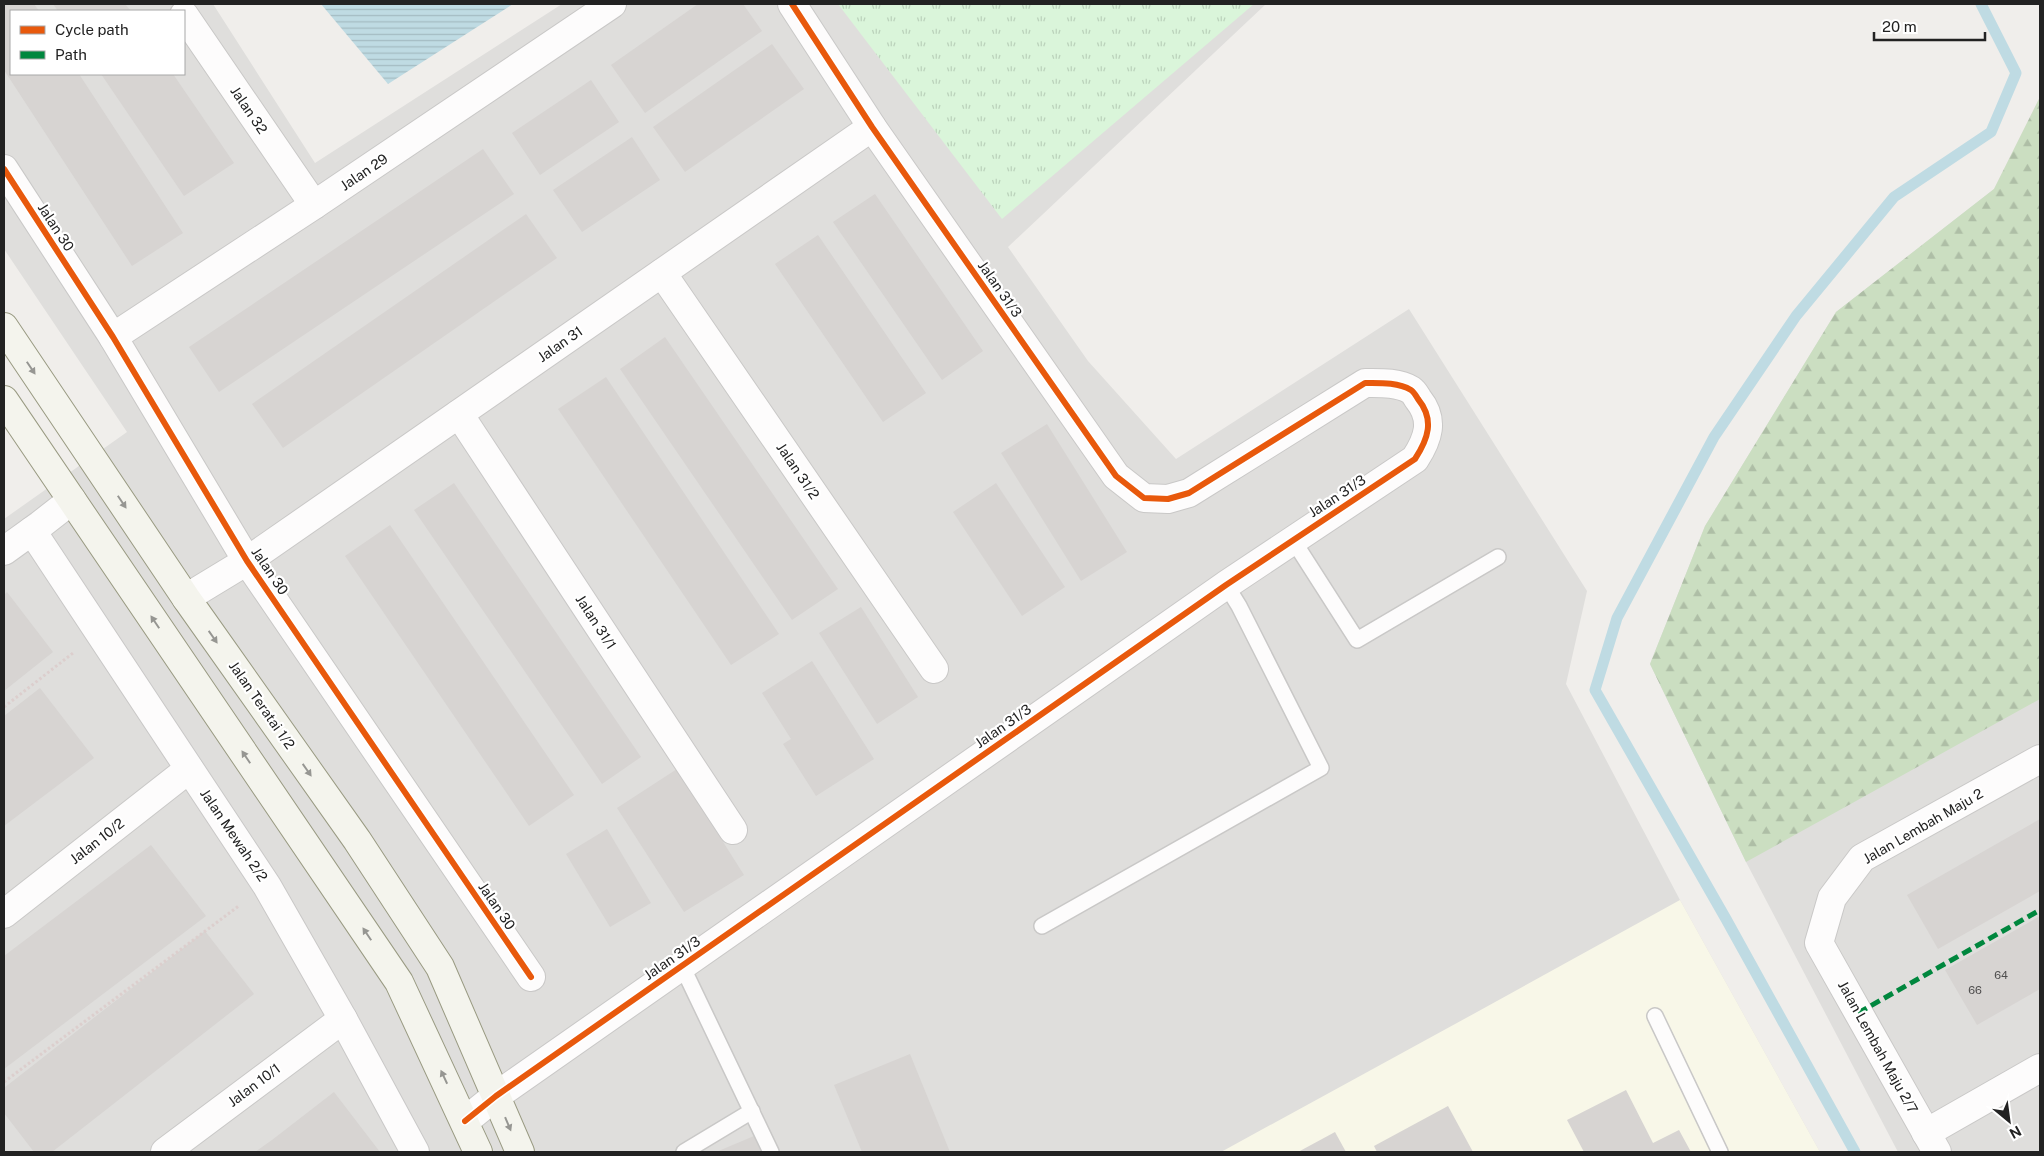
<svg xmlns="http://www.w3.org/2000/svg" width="2044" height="1156" font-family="'Public Sans',sans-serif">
<defs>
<pattern id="forest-firs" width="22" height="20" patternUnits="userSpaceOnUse" patternTransform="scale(1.25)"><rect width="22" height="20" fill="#cbdec1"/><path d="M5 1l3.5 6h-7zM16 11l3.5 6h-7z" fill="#aebea6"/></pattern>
<pattern id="park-tufts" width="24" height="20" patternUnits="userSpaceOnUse" patternTransform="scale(1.25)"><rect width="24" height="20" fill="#daf5da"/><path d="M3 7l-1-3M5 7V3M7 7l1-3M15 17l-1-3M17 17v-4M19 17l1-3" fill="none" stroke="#bbd2bb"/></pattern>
<pattern id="water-rules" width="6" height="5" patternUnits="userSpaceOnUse" patternTransform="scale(1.25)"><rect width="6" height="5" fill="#bfdbe3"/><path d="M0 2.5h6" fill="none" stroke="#a4bcc2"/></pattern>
</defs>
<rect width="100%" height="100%" fill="#f0eeeb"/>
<g fill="#dfdedc" fill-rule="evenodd">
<path d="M4 4H213L315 163 562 4H1266L1008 247 1088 361 1176 459 1409 309 1587 591 1566 684 1680 900 1820 1152H4V519L127 432 4 249ZM11 11H184V74H11Z"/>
<path d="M2040 97V1152H1898L1746 862 1650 664 1705 526 1836 312 1994 189Z"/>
</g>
<path fill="#f8f7e8" d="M1680 900 1820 1152H1221L1477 1012Z"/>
<path fill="url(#forest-firs)" d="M2040 97V699L1746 862 1650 664 1705 526 1836 312 1994 189Z"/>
<path fill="url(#park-tufts)" d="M838 4H1254L1002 219Z"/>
<path fill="url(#water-rules)" d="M321 4H513L388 84Z"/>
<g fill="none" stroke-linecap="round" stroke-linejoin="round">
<path stroke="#bfdbe3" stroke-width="11" d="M1855 1152 1726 919 1595 690 1617 618 1714 437 1796 316 1894 197 1991 132 2016 73 1981 4"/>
</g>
<g fill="#d7d4d2">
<path d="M4 4H34L39 11H11V74H79L183 233 132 266 4 70Z"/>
<path d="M53 4H125L131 11H58Z"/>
<path d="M698 4H743L762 31 645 113 611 65Z"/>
<path d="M772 44 804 89 685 172 653 127Z"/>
<path d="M101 74H173L234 163 184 196Z"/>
<path d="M591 80 619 122 540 175 512 133Z"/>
<path d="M632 137 660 180 582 232 553 190Z"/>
<path d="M483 149 514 194 219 392 189 347Z"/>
<path d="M875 194 983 351 942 380 833 222Z"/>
<path d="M526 214 557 258 283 448 252 404Z"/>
<path d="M818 235 926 393 883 422 775 264Z"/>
<path d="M665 337 838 589 792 620 620 369Z"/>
<path d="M606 377 779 634 731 665 558 409Z"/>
<path d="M1047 424 1127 552 1081 581 1001 453Z"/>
<path d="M454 483 641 757 602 784 414 510Z"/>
<path d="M996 483 1065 587 1022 616 953 512Z"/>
<path d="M390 525 574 795 529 826 345 556Z"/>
<path d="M7 592 53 652 4 691V595Z"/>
<path d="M861 607 918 697 877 724 819 633Z"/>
<path d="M812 661 874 759 816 796 783 744 791 739 762 693Z"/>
<path d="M40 688 94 758 4 826V716Z"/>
<path d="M677 769 744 875 684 912 617 808Z"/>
<path d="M2040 819V891L1938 949 1907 895Z"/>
<path d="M607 829 651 903 610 927 566 854Z"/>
<path d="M151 845 206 916 4 1069V956Z"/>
<path d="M2040 916V989L1977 1025 1945 970Z"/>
<path d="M205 931 254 994 52 1152H34L4 1113V1088Z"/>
<path d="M910 1054 950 1152H862L834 1085Z"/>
<path d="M1626 1090 1653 1143 1679 1130 1691 1152H1584L1567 1120Z"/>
<path d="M334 1092 380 1152H255L272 1140Z"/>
<path d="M1448 1106 1473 1152H1377L1374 1146Z"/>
<path d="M1335 1132 1346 1152H1298Z"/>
<path d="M754 1136 761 1152H716Z"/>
</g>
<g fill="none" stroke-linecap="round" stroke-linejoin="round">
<g stroke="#c9c8c7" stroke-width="18">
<g id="service">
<path d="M1293 540 1357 640 1498 557"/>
<path d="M1042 926 1321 768 1239 606 1226 585"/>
<path d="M682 966 771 1152"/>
<path d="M1655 1016 1720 1152"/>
<path d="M684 1152 752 1111"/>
</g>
</g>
<g stroke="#c9c8c7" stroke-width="30">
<g id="minor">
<path d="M184 15 314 205"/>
<path d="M4 169 113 337 247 561 531 977"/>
<path d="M662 273 934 669"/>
<path d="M113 337 314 205 612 4"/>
<path d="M459 414 733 830"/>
<path d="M32 531 267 886 343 1019 415 1152"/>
<path d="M4 551 40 525 72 500"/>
<path d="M186 598 247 561 872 127"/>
<path d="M4 914 189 769"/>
<path d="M465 1121 496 1096 1226 585 1415 459C1428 439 1435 420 1418 399 1416 396 1414 392 1411 390 1398 382 1379 383 1365 383L1189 493 1168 499 1144 498 1116 476 872 127 792 4"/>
<path d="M1926 1133 2040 1068"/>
<path d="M165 1152 343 1019"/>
<path d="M1937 1152 1819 943 1832 898 1862 858 2040 759"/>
</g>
</g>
<g stroke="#999a82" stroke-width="30">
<g id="secondary">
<path d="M4 327 186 598 357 840 440 967 520 1152"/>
<path d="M4 400 399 982 478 1152"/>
</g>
</g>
<g stroke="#dccecd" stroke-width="3" stroke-dasharray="2.5 2.5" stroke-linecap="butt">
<path d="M4 707 73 653"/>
<path d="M4 1082 240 905"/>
</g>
<use href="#service" stroke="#fdfcfc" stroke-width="15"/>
<use href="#minor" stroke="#fdfcfc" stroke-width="28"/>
<use href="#secondary" stroke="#f4f4ed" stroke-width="28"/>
<path stroke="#00873e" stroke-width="5" stroke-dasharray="10 5" stroke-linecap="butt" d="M1858 1013 2040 910"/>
<g stroke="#fff" stroke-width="9">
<g id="cycleway">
<path d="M4 169 113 337 247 561 531 977"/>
<path d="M465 1121 496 1096 1226 585 1415 459C1428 439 1435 420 1418 399 1416 396 1414 392 1411 390 1398 382 1379 383 1365 383L1189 493 1168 499 1144 498 1116 476 872 127 792 4"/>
</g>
</g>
<use href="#cycleway" stroke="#e8590c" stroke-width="6"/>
</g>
<defs><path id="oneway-solid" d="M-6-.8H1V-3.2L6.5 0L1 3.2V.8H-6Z" transform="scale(1.25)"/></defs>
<g fill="#969692">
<use href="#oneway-solid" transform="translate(31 368) rotate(56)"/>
<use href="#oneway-solid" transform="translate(122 502) rotate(56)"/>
<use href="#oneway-solid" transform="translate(155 622) rotate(-124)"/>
<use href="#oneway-solid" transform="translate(213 637) rotate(55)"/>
<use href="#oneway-solid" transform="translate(246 757) rotate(-124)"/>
<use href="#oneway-solid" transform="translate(307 770) rotate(55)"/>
<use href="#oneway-solid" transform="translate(367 934) rotate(-124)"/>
<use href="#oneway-solid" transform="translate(444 1077) rotate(-115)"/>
<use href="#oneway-solid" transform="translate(508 1124) rotate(67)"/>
</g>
<g text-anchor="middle" stroke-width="4.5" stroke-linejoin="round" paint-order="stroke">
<g font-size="11" fill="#4f4e4e">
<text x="2001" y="979">64</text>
<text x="1975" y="994">66</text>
</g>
<g font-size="14" fill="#222" stroke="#fff">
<text transform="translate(249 110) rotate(56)" y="5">Jalan 32</text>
<text transform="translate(364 172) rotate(-34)" y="5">Jalan 29</text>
<text transform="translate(56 227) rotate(57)" y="5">Jalan 30</text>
<text transform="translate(1000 289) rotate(55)" y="5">Jalan 31/3</text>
<text transform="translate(560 344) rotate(-35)" y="5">Jalan 31</text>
<text transform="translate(798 471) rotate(56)" y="5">Jalan 31/2</text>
<text transform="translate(1337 496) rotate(-33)" y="5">Jalan 31/3</text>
<text transform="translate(270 571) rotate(56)" y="5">Jalan 30</text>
<text transform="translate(596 622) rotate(57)" y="5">Jalan 31/1</text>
<text transform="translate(262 705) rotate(55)" y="5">Jalan Teratai 1/2</text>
<text transform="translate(1003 726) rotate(-35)" y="5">Jalan 31/3</text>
<text transform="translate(1923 826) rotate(-30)" y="5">Jalan Lembah Maju 2</text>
<text transform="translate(234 835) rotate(56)" y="5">Jalan Mewah 2/2</text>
<text transform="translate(97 841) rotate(-38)" y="5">Jalan 10/2</text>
<text transform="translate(497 906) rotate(56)" y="5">Jalan 30</text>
<text transform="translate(672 958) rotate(-35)" y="5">Jalan 31/3</text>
<text transform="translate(1878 1047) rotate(61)" y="5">Jalan Lembah Maju 2/7</text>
<text transform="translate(254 1085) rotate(-37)" y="5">Jalan 10/1</text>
</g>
</g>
<rect width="2044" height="1156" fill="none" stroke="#222222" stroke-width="10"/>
<rect x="10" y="10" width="175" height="65" fill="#ffffff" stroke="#a7a7a7"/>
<rect x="20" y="26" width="25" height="8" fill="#e8590c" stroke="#a7a7a7"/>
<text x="55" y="35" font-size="15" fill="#222222">Cycle path</text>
<rect x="20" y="51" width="25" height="8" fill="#00873e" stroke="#a7a7a7"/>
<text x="55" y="60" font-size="15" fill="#222222">Path</text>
<g transform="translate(2009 1121) rotate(151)" stroke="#ffffff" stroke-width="4" paint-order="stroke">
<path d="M0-4L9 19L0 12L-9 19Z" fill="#222222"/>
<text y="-8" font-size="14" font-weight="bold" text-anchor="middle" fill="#222222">N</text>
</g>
<path d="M1874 32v8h111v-8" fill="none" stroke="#222222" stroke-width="2.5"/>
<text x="1882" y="32" font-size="15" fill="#222222" stroke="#ffffff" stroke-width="4" paint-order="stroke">20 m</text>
</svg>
